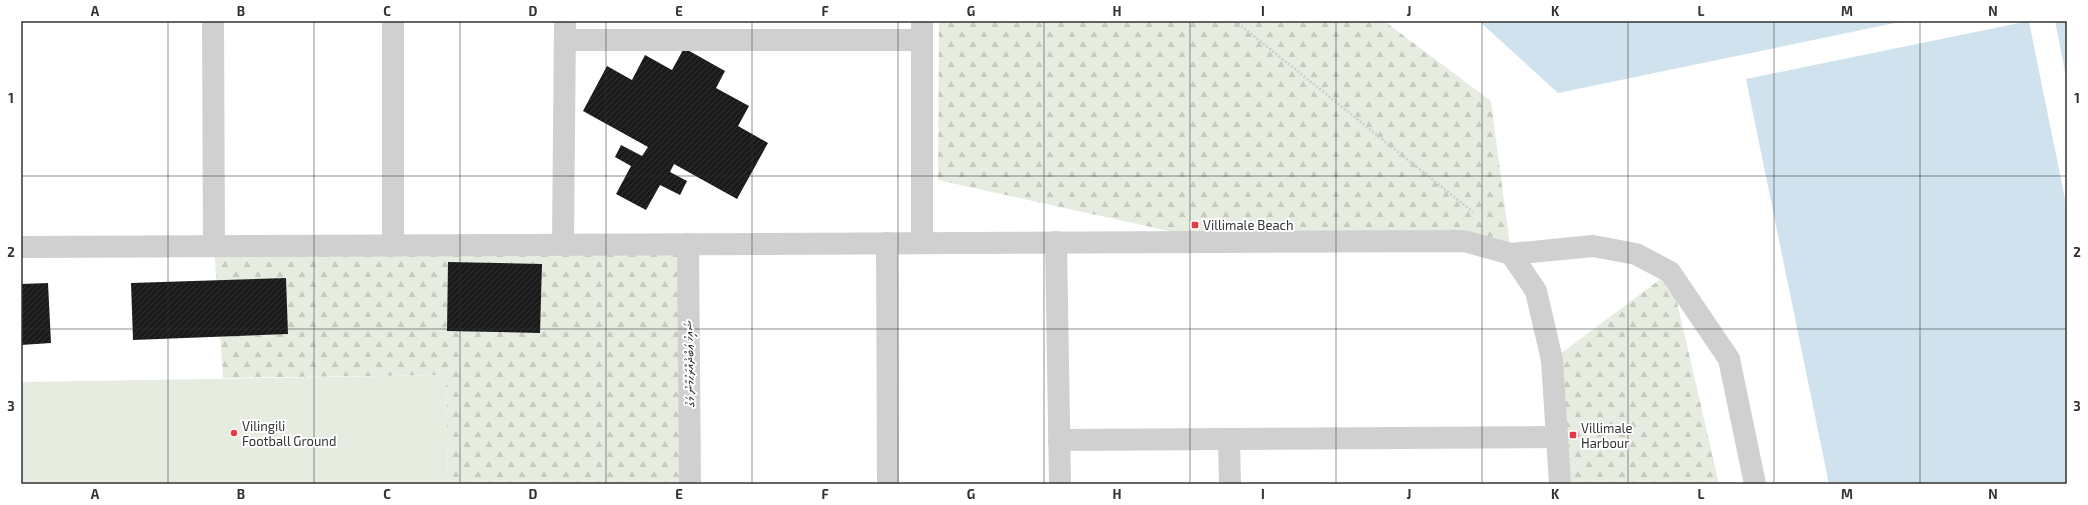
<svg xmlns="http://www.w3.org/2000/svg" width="2088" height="505" font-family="'Exo 2','Noto Sans Thaana',sans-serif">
<defs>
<pattern id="forest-firs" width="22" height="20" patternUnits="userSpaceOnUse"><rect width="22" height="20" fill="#e6ecdf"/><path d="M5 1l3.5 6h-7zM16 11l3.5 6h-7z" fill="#c6cbc0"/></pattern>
<pattern id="building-hatch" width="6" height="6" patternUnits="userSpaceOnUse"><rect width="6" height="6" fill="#1a1a1a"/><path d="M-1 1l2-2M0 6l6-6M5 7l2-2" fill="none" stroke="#333"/></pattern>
</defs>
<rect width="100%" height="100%" fill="#fff"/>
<g fill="url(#forest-firs)">
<path d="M939 21H1384L1491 101 1511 254 1465 230 1178 233 938 180Z"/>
<path d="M688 244 690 484H448L446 375 223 378 214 246Z"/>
<path d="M1670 272 1719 484H1560L1552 360Z"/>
</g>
<path fill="#e6ecdf" d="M446 375 448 484H21V382Z"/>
<g fill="#cfe2ee">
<path d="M1479 21H1905L1558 93Z"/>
<path d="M2029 21 2067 208V484H1829L1746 79Z"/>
<path d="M2055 21H2067V83Z"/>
</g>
<g fill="#fff">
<path d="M2029 21H2031L2067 198V208Z"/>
<path d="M2053 21H2055L2067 85 2065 84Z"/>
</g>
<g fill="url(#building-hatch)">
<path d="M684 48 725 71 716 88 749 106 738 126 768 143 737 199 674 164 670 172 687 181 680 195 660 185 646 210 616 194 631 166 615 157 621 145 642 156 648 147 583 111 607 66 632 80 645 55 672 70Z"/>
<path d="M448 262 542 264 540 333 447 331Z"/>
<path d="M286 278 288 334 133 340 131 283Z"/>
<path d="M48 283 51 343 21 345V284Z"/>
</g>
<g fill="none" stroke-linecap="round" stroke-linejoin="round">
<path stroke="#cdcdcd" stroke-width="2.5" stroke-dasharray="2 2" stroke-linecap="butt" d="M1235 21 1473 212"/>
<g stroke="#d0d0d0" stroke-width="22">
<path d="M213 21 214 246"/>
<path d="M393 21V245"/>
<path d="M922 21V243"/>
<path d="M565 40H922"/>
<path d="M1056 242 1060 484"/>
<path d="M887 243 888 484"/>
<path d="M688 244 690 484"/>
<path d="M563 245 565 21"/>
<path d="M21 247 1464 241 1511 254 1593 246 1636 254 1670 272 1729 359 1755 484"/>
<path d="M1511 254 1536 291 1552 360 1560 484"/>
<path d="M1229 439 1230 484"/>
<path d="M1059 440 1557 437"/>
</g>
</g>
<path fill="none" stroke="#333" stroke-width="1" stroke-opacity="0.55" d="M168 21V484M314 21V484M460 21V484M606 21V484M752 21V484M898 21V484M1044 21V484M1190 21V484M1336 21V484M1482 21V484M1628 21V484M1774 21V484M1920 21V484M21 176H2067M21 329H2067"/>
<g fill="#e63946" stroke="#fff" stroke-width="1.5">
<rect x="1191" y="221" width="8" height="8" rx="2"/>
<circle cx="234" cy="433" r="4"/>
<rect x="1569" y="431" width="8" height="8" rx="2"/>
</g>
<g text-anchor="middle" stroke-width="4" stroke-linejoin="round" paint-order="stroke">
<g font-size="13" fill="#333" stroke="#fff" text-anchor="start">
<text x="1203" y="230">Villimale Beach</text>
<text x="242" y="431">Vilingili<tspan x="242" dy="15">Football Ground</tspan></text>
<text x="1581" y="433">Villimale<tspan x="1581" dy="15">Harbour</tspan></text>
</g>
<g font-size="13" fill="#333" stroke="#fff">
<text transform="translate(689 364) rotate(-91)" y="5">ޝައިިޚު ޢަބްދުއްރަޙުމާނު މަގު</text>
</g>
</g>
<rect width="2088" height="505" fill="none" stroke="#ffffff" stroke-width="44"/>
<rect x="22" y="22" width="2044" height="461" fill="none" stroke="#333" stroke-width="1.5"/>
<g font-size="13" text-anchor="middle" font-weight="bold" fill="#333">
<text x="95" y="16">A</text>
<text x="241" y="16">B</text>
<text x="387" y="16">C</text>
<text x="533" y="16">D</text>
<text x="679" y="16">E</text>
<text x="825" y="16">F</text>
<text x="971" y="16">G</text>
<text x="1117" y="16">H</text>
<text x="1263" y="16">I</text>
<text x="1409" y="16">J</text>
<text x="1555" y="16">K</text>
<text x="1701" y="16">L</text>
<text x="1847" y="16">M</text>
<text x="1993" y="16">N</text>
<text x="11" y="103">1</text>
<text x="2077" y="103">1</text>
<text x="11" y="257">2</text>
<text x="2077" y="257">2</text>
<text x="11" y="411">3</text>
<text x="2077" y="411">3</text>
<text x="95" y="499">A</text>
<text x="241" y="499">B</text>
<text x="387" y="499">C</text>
<text x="533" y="499">D</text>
<text x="679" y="499">E</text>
<text x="825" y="499">F</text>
<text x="971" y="499">G</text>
<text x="1117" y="499">H</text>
<text x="1263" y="499">I</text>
<text x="1409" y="499">J</text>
<text x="1555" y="499">K</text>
<text x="1701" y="499">L</text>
<text x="1847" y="499">M</text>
<text x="1993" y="499">N</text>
</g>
</svg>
